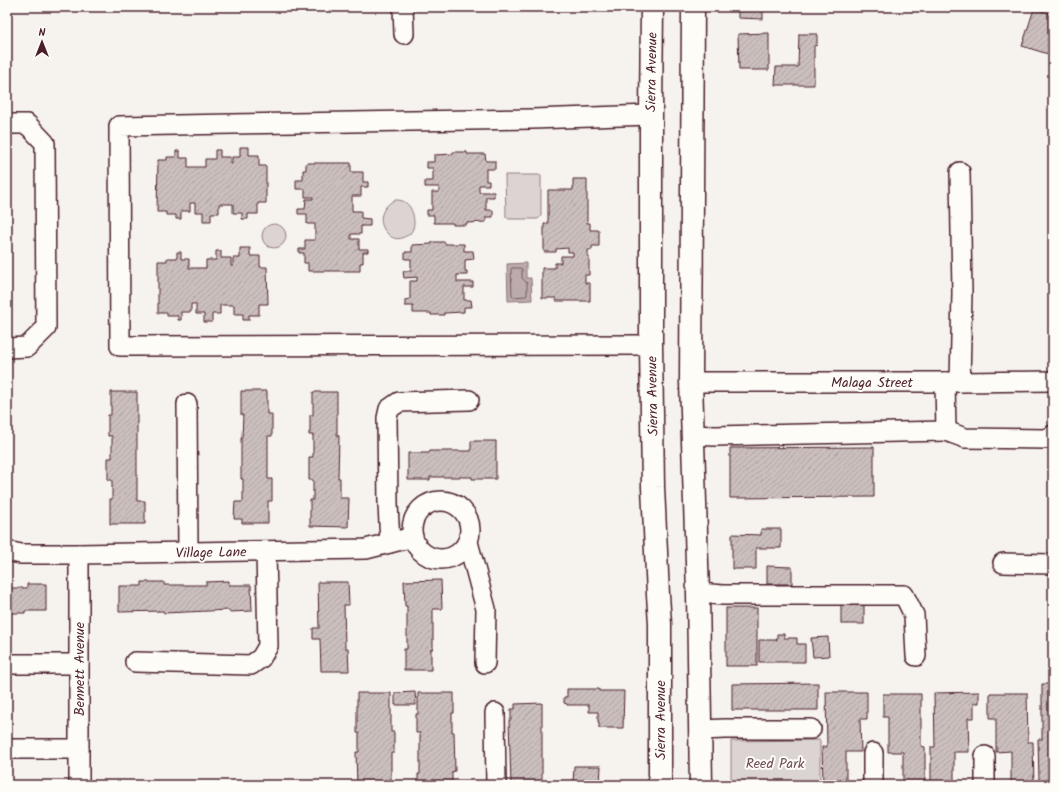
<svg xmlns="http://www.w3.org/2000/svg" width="1060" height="792" font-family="Kalam,sans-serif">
<defs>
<pattern id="building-hatch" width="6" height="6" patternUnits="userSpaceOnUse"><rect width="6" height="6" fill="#cbbfbe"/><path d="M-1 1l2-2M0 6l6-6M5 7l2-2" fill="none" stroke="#b0a4a3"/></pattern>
</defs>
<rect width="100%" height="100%" fill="#f6f3ef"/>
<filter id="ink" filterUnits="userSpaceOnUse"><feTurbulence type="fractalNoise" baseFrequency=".025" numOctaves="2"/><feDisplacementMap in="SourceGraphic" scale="8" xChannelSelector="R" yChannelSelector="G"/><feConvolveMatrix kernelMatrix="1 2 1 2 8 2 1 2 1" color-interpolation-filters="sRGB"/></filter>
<g filter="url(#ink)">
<g fill="#dcd4d2" stroke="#937a7e">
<path d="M505 175H541V216L538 219H509L506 217Z"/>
<path d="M395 200C409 199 414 212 414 223 414 226 413 230 411 232 410 235 406 236 404 237 399 240 393 239 389 235 376 224 380 207 395 200Z"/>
<circle cx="274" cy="236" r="12"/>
<path d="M820 740V785H736L731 781V741Z"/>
</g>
<path fill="#bbabac" stroke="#8e7378" d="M526 263V278H531L532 300 508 301 507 264Z"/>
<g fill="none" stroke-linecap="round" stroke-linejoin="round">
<path stroke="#77575f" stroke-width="1" d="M512 268H520L522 269V278L527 283V295L526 296 513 297 512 296 511 270Z"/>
</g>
<g fill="url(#building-hatch)" stroke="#4a1f2b">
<path d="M738 7H763V19L738 18Z"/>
<path d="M1034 9 1053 14V45L1051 44 1048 54 1022 46Z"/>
<path d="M769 33V70H739L738 34Z"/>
<path d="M799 34H817V45L814 46V85H775L776 67H798Z"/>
<path d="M240 147H249V155H259V166H266V203H258V214H248V219H242V213H233V204H219V213H211V221H203V212H195V203H190V211H181V219H176V215H166V212H157L158 160H167V157H176V151H180V158H188V167H205V159H215V150H220V157H230V164H232V157H240Z"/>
<path d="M453 152H467V154H485L486 161H495V169H486V181H489V185H479V192H494V197H486V210H493V217H486V222L466 223V225H453V223H434V215H427V210H432V192H439V187H425V181H433V168H427V162H434V155L453 154Z"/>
<path d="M306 163H351V172H363V182H368V187H361V196H352V211H361V218L370 219V226H361V234H351V239H359V249H368V252H363V263H360V271H308V263H304V253H299V249H305V240H315V224H307V214H298V209H305L306 199H313V197H305V189H296V180H303V170H306Z"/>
<path d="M573 179H587V223H590V230H599V246H592V250H588V256L589 257V275H585V283H590V301H556V298H542V268H555V263H561V256H573V252H568V248L556 249V252H544V224H548V190H573Z"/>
<path d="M432 242H445V244H464V251H473L474 259 465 260V271H467V275H457V282H473V287H464V300H471L472 307H464V312L444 313V315H431V313H413V306H405V300L410 299V281H417V277L404 278 403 271H411V259H405V252H412V245L432 244Z"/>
<path d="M240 248H250V256H260V267H267L268 304H259V315H249V320H243V314H234V305H220V314H212V322H204V314H196V304H191V312H181V320H178V316H167V313H158V261H167V258H177V252H181V259H189V268H206V260H216V251H221V258H231V266H233V258H240Z"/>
<path d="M241 391H267V414H272V436H268V479H272V501H268V523H242V519H234L235 502H243V479H241V438H242L243 415H241Z"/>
<path d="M111 392H137V501H145V524H110V499H112V480H108V458H112V436H108V415H111Z"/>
<path d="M313 392H337V435L339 436 338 478H340V498H349L348 527 310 526V500H313V480H309V457H313V435H309V432H310V415H313Z"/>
<path d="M471 441H496V479H472V477H430V480H408V453H429L430 451H471Z"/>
<path d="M874 447V497L730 498V448Z"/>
<path d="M761 529H781V548H756V569H732V534L761 535Z"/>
<path d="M767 566 792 567V584H767Z"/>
<path d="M441 580 442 609H433V649H431V670H404V649H407V606H405L404 581Z"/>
<path d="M229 581V585H251L252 611 229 612V610L164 613 163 611 119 612V586H142V582H164V585H206V582Z"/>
<path d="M318 582H348L349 605H344L345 648H348L349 671H321L320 639H313V628H319Z"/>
<path d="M27 584H46V611H25V613H7V588H27Z"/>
<rect x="841" y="604" width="23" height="20"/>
<rect x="726" y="608" width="31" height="58"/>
<path d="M777 634H784V638H797V644H805V662H759V640H777Z"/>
<path d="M828 637 829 656 813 657 811 638Z"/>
<path d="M818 683V710H732V684Z"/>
<path d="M1042 684H1053V780L1039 781 1038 739H1042Z"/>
<path d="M567 689H599V691H624L623 728H599V722H598V712H589V705H567V704L564 703V697H567Z"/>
<path d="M415 692 416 705H395V693Z"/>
<path d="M826 692H867V719H860L861 752H846V785H823L822 747H827Z"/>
<path d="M979 692V703H974V718H968L969 752H954V782L931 783V747H935L934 693Z"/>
<path d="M357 693H391V732H394V753H391V785H357L356 752H359V733H357Z"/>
<path d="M418 693H454V713H452V732H454L455 771 452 772V785H418V774H420V733H416V714H418Z"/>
<path d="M990 693H1027L1028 742H1033L1034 785H1011V751L996 752V718H990Z"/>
<path d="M883 694H921V746L925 747V785H903V752H888V717H883Z"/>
<path d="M542 703V785H511L509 720H511V709H515V704Z"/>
<path d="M574 766H601L600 785H573Z"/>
</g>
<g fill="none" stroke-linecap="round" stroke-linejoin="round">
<g stroke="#4a1f2b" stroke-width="22">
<g id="minor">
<path d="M403 7 404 34"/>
<path d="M651 115 532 119 119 126 120 346 651 345"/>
<path d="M7 124H27L45 143 46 328 27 347 7 348"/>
<path d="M691 382H960L1053 381"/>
<path d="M945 382 946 431 965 438 1045 439 1053 436V435"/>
<path d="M960 382 962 293 960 172"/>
<path d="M187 404 188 552"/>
<path d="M692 435 715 436 946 431"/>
<circle cx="441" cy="530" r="29"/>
<path d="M468 542 486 609 485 663"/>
<path d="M390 543 388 504 387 418 389 409 399 402 469 400"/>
<path d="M7 551 21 554H79L366 549 413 537"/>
<path d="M79 554V785"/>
<path d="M1003 563 1053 564"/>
<path d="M698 593 723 595H904L914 615 916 656"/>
<path d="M135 662 251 665 261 658 268 646 266 551"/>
<path d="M7 664H79"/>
<path d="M495 713 496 785"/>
<path d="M701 730 725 729H811"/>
<path d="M7 749H79"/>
<path d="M873 753V785"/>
<path d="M985 785V756"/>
</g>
</g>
<g stroke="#4a1f2b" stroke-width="25">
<g id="major">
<path d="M652 7 651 115V345L653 487 658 595 660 624V785"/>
<path d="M693 7 691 382 698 593 701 785"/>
</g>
</g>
<use href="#minor" stroke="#fdfcf7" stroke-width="19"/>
<use href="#major" stroke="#fdfcf7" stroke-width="22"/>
</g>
</g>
<g text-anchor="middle" stroke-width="4" stroke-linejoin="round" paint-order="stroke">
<g font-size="14" fill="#4a1f2b" stroke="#fdfcf7">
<text transform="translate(651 72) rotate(-89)" y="5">Sierra Avenue</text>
<text x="872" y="387">Malaga Street</text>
<text transform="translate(652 396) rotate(-91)" y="5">Sierra Avenue</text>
<text transform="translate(211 552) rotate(-1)" y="5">Village Lane</text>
<text transform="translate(79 669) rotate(-90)" y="5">Bennett Avenue</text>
<text transform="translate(660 720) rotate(-90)" y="5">Sierra Avenue</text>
</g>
<g font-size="14" fill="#6e4c55" stroke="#fdfcf7">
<text x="775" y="768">Reed Park</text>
</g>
</g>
<rect width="1060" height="792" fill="none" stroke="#fdfcf7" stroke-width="24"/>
<rect x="12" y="12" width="1036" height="768" fill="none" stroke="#4a1f2b" stroke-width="1.5" filter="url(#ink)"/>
<g transform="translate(42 42)" stroke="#fdfcf7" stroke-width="3" paint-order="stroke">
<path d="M0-3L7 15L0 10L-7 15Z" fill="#4a1f2b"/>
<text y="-6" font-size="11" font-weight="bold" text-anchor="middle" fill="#4a1f2b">N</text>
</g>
</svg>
